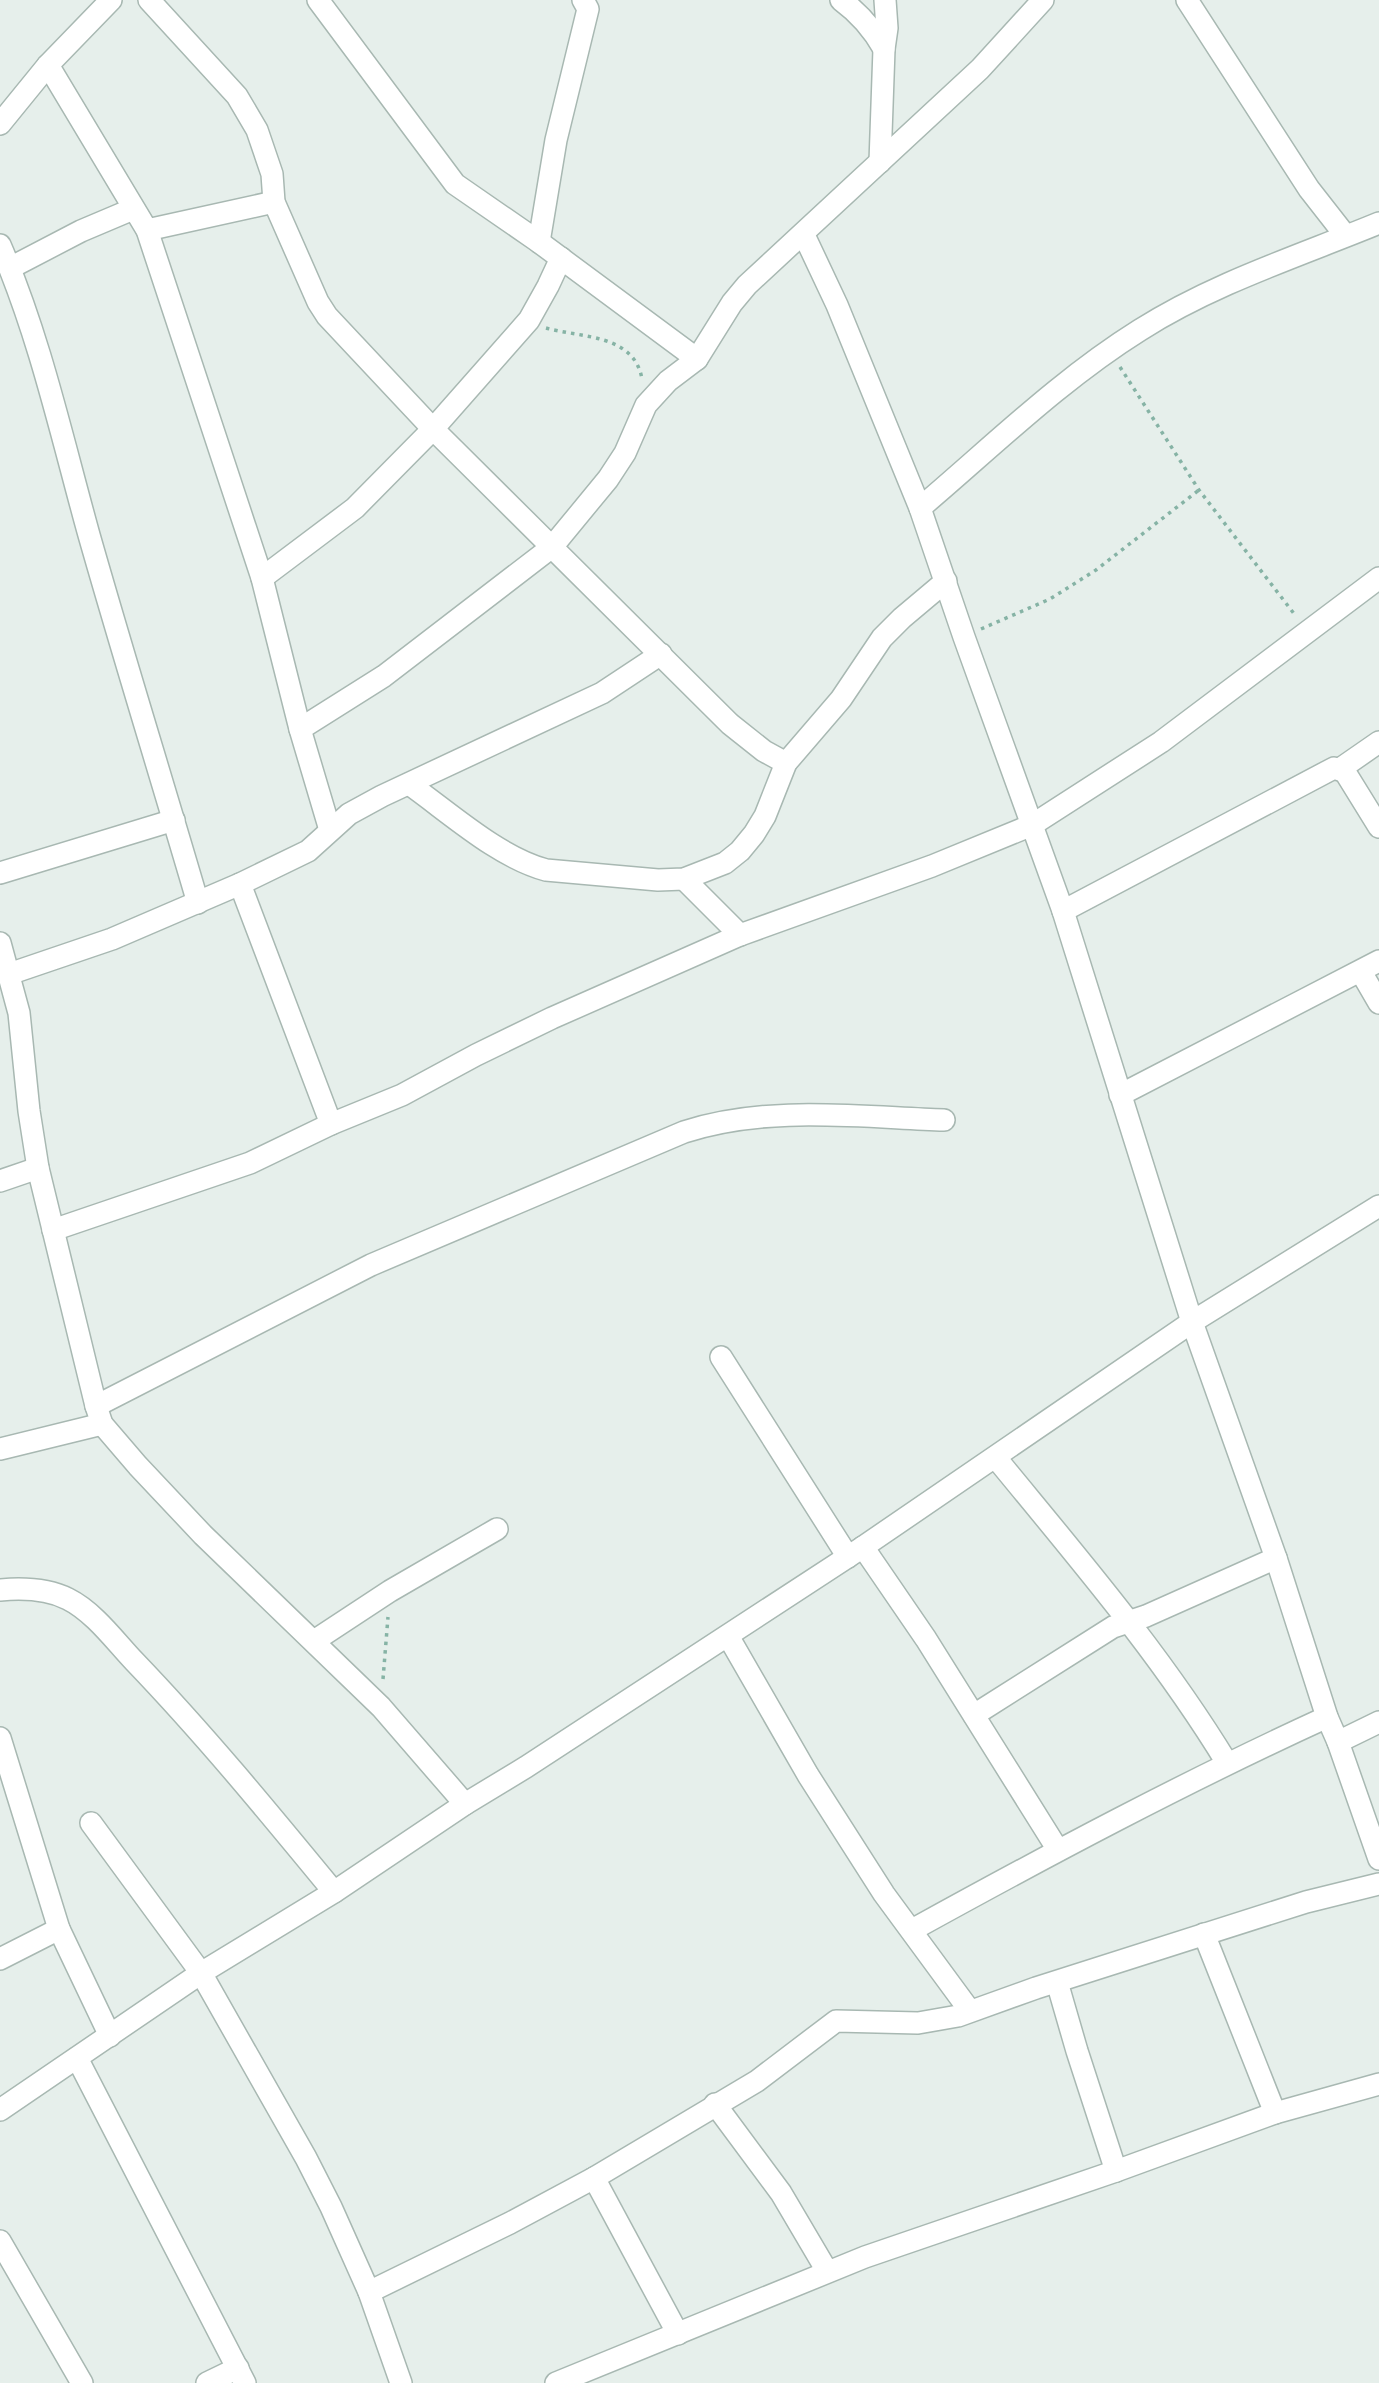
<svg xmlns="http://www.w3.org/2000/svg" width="1379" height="2383" font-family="Barlow,sans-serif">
<rect width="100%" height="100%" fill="#e6efeb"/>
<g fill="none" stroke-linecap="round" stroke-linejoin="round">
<g stroke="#a8b8b2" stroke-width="24">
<g id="street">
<path d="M149 0 237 96 257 130 272 174 274 202 318 302 327 316 433 429 730 724 764 751 786 763"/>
<path d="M318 0 455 184 539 242 697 359"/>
<path d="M841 0C860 14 873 29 884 49"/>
<path d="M1187 0 1309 189 1345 235"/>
<path d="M48 65 147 230 262 578 300 729 330 830"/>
<path d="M0 124 48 65 111 0"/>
<path d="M880 162 884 49 887 28 885 0"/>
<path d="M147 230 274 202"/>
<path d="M804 235 837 305 920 508 964 637 1063 911 1192 1322 1276 1558 1327 1717 1338 1742 1379 1859"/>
<path d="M539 242 556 140 588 9 583 0"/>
<path d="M0 245C40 337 62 438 89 535 124 658 162 780 198 903"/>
<path d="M10 268 81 231 133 209"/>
<path d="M920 508C992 447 1060 380 1140 330 1214 283 1299 256 1379 223"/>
<path d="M262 578 355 508 433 429 529 320 548 286 561 258"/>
<path d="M300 729 384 676 552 547 608 479 625 453 646 405 668 381 697 359 732 303 747 285 980 69 1043 0"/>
<path d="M1340 769 1379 742"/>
<path d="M409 784C450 813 498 857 546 870L658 880 684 879 725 863 740 851 754 834 765 816 786 763 841 699 882 638 902 618 946 581"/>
<path d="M0 873 174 820"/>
<path d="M684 879 740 935"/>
<path d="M240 884 331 1124"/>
<path d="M1063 911 1334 768 1345 772 1379 827"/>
<path d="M0 943 19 1013 29 1111 38 1168 96 1406 102 1424 138 1466 203 1535 381 1707 465 1804"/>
<path d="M1361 972 1379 1003"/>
<path d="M9 974 112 939 240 884 308 851 349 814 382 796 602 693 661 654"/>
<path d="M1120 1095 1379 961"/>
<path d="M0 1181 38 1168"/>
<path d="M53 1230 250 1163 331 1124 402 1095 476 1055 552 1018 740 935 932 866 1032 825 1161 742 1379 578"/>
<path d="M721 1357 848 1557"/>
<path d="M96 1406 371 1265 684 1132C767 1105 858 1117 944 1120"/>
<path d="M0 1449 102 1424"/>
<path d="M996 1458C1077 1557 1160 1653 1227 1763"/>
<path d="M863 1547 926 1639 1058 1850"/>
<path d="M0 1590C22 1588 48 1589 68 1599 94 1612 115 1641 134 1661 205 1735 269 1813 334 1892"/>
<path d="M728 1636 808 1775 884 1894 970 2011"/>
<path d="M314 1641 390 1591 497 1529"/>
<path d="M974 1715 1113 1627 1146 1616 1276 1558"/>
<path d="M0 1738 59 1929 110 2036"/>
<path d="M1338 1742 1379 1722"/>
<path d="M91 1823 201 1973 306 2158 331 2207 369 2292 401 2383"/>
<path d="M912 1930C1048 1855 1185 1782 1327 1717"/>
<path d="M1204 1934 1275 2113"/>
<path d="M0 1959 59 1929"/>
<path d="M1057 1982 1077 2051 1116 2171"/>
<path d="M77 2058 245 2383"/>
<path d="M715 2104 781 2193 827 2271"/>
<path d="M0 2110 201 1973 334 1892 465 1804 526 1767 863 1547 1192 1322 1379 1206"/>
<path d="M594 2178 678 2334"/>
<path d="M0 2241 82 2383"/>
<path d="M369 2292 510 2223 594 2178 757 2081 836 2021 918 2023 958 2016 1036 1988 1306 1902 1379 1884"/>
<path d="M207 2383 238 2368"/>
<path d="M556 2383 865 2257 1116 2171 1275 2113 1379 2084"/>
</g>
</g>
<g stroke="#86b3a5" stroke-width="3.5" stroke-dasharray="3.5 5" stroke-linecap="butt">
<path d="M546 328C582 338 634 334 642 379"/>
<path d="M1120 367 1199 490 1295 615"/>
<path d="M981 629 1050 599 1096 570 1199 490"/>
<path d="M383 1679 388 1617"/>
</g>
<use href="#street" stroke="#fff" stroke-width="21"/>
</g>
</svg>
